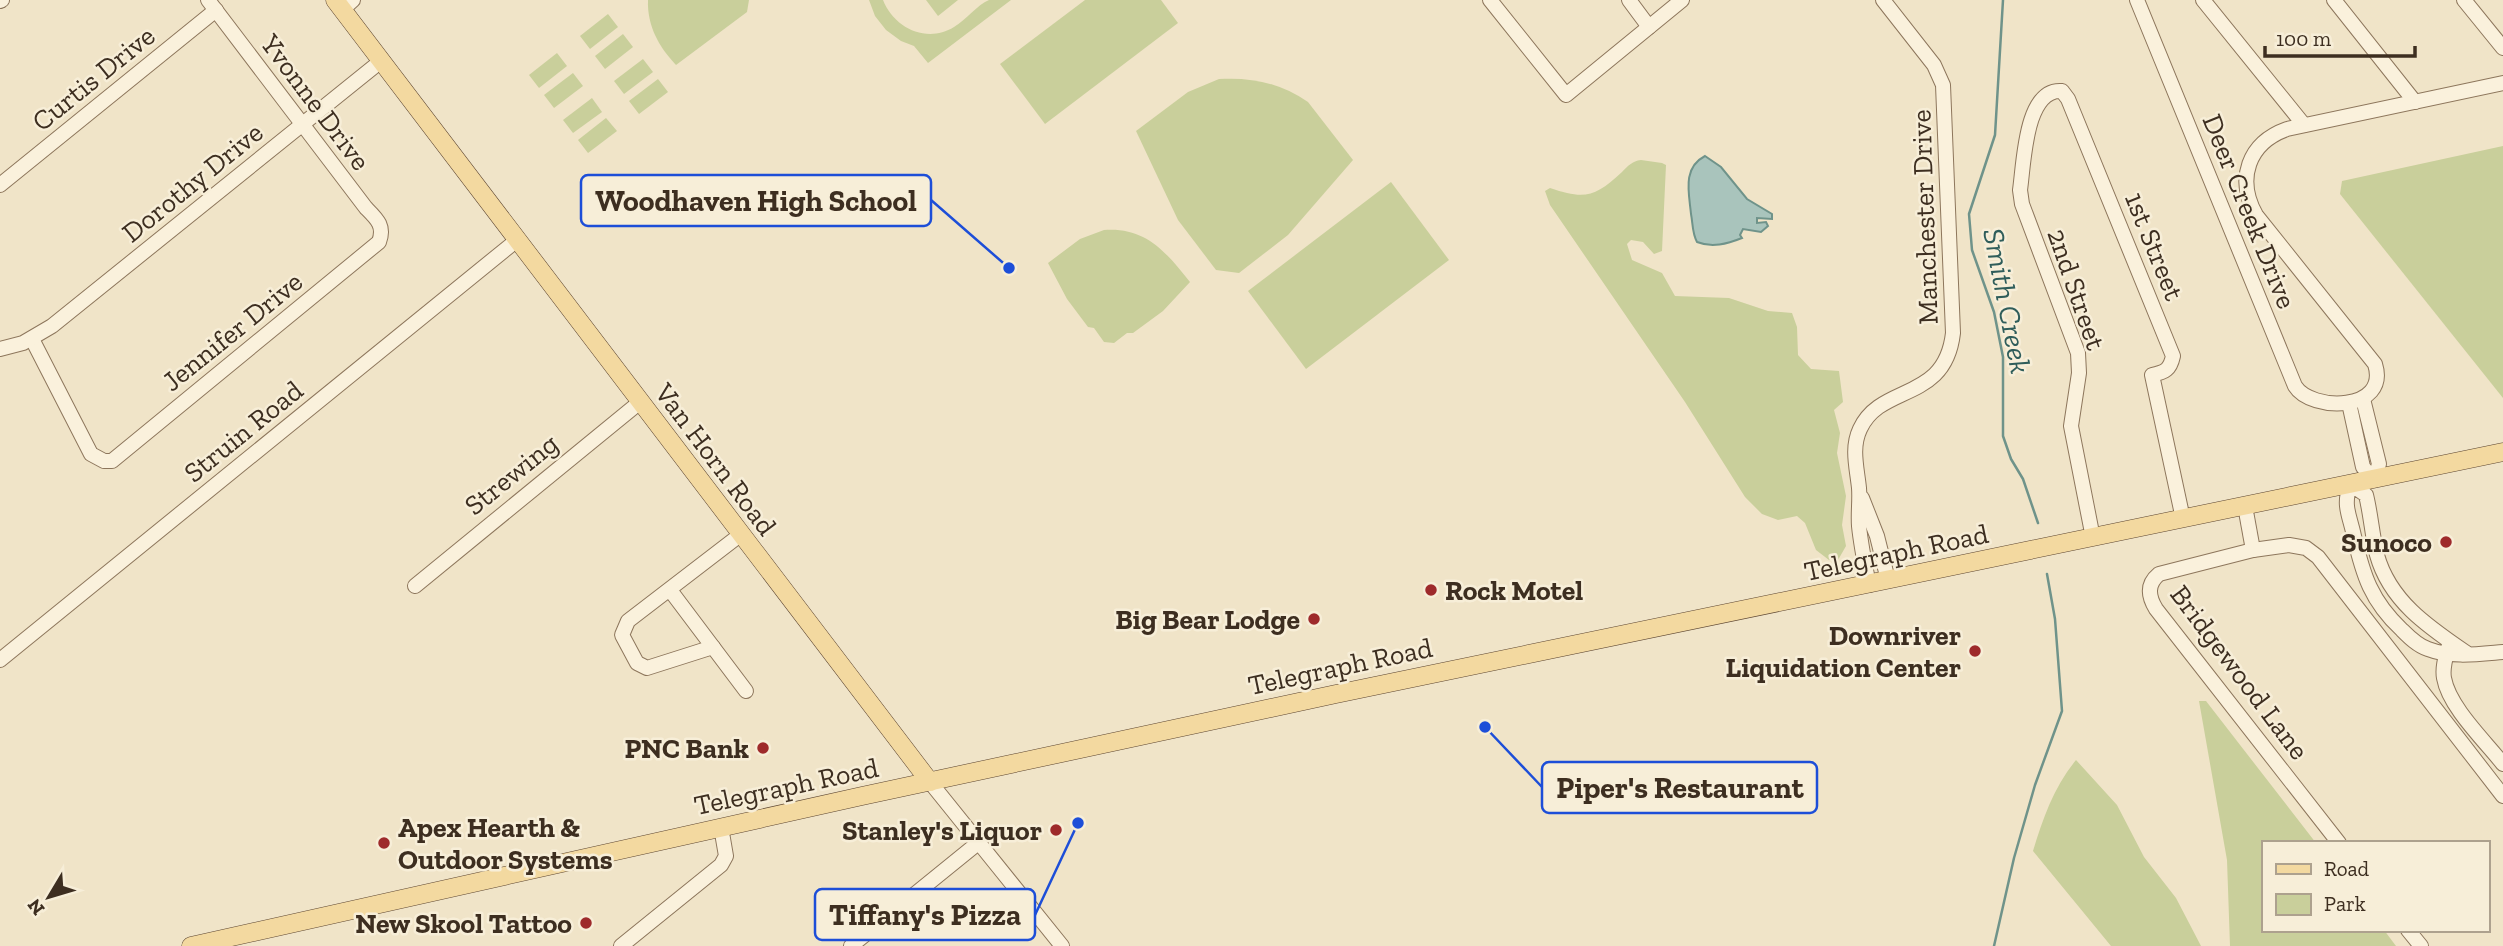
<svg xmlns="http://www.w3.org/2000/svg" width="2503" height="946" font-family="'Zilla Slab',serif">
<rect width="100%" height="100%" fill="#f0e4c8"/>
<g fill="#c9cf9b">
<path d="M648 0H749L747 12 676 65C659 47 647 26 648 0Z"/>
<path d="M869 0H883C894 28 927 44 954 27 966 20 977 5 989 0 995 0 1005 0 1011 0L928 63 914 46 901 41 886 30 875 16Z"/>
<path d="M926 0H958L938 16Z"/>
<path d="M1085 0H1161L1178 23 1045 124 1000 64Z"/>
<path d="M608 14 618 27 590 49 580 36Z"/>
<path d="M623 34 633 47 605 69 595 56Z"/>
<path d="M557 53 567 66 539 88 529 75Z"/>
<path d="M643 59 653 72 624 94 614 81Z"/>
<path d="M573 73 583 86 554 108 544 95Z"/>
<path d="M658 79 668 92 639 114 629 101Z"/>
<path d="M1219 79C1252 77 1280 83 1308 102L1353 160 1288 235 1239 273 1216 270 1178 220 1136 131 1188 92Z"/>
<path d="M592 98 602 112 573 133 563 120Z"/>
<path d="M606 118 617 131 588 153 578 140Z"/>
<path d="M2503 146V398L2340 194 2342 181Z"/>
<path d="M1641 160 1662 163 1666 165 1662 251 1654 254 1643 242 1631 240 1627 244 1632 260 1662 273 1675 296 1729 298 1768 311 1792 313 1797 327 1798 355 1811 369 1839 371 1843 402 1834 410 1840 433 1837 453 1846 496 1842 525 1846 546 1838 560H1829L1816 550 1805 523 1797 516 1778 520 1762 514 1745 497 1685 402 1550 205 1545 191 1550 188C1585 200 1595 197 1622 172 1628 166 1632 161 1641 160Z"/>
<path d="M1391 182 1449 260 1306 369 1248 291Z"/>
<path d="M1104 230C1146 227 1166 252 1190 282L1163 311 1133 333H1127L1114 343 1104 342 1094 328 1088 327 1067 299 1048 263 1080 239Z"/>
<path d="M2199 701H2206L2316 843H2263V930H2384L2396 946H2230L2227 860Z"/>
<path d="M2076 760 2117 805 2144 857 2176 898 2201 946H2111L2033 851C2043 818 2054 787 2076 760Z"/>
</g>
<path fill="#a9c4bc" stroke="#6f938a" stroke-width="2" d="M1705 156 1721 167 1747 199 1772 214V219L1757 218V223L1766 222 1768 226 1761 232 1743 229 1740 235 1742 238C1727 244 1712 248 1697 242 1692 233 1693 224 1691 214 1689 193 1682 168 1705 156Z"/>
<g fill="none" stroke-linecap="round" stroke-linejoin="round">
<g stroke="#6f938a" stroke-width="2.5">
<path d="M2003 0 1995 135 1969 214 1972 250 1994 312 2003 357V436L2011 459 2023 479 2038 523"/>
<path d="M1994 946 2014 858 2035 785 2062 711 2055 619 2047 574"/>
</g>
<g stroke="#8d765c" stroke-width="16">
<g id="minor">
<path d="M1490 0 1566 95 1682 0"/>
<path d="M1629 0 1649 27"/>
<path d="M2137 0 2295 386C2311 412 2390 412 2375 364L2256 215C2236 179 2248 143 2287 129L2503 83"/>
<path d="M2203 0 2304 125"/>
<path d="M2334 0 2415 102"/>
<path d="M2464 0 2503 48"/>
<path d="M0 1 2 0"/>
<path d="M342 10 353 0"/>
<path d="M0 185 216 10"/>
<path d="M32 339 91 454 104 461H112L379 242C385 226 377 219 366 208L208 0"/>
<path d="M0 349 23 343 52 326 381 61"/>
<path d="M2363 399 2379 464 2374 480"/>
<path d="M2349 403 2363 467 2374 480"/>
<path d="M1862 498 1877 536 1888 580"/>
<path d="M2245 506 2253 550"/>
<path d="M2093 538 2071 426 2079 373 2078 353 2022 204 2020 190C2024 163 2025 88 2062 91L2068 99 2173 356C2170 370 2165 372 2152 375L2183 519"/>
<path d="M1869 585C1865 565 1861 546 1859 526 1858 513 1860 500 1859 488 1857 468 1851 448 1860 429 1881 383 1945 403 1953 333L1943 85 1934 65 1883 0"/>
<path d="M415 586 640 402"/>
<path d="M670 590 746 691"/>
<path d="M2449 645C2446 656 2442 667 2444 678 2449 707 2485 741 2503 764"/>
<path d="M713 647 647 668 637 663 622 635 628 621 740 535"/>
<path d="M2468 654C2430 628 2390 602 2377 555 2372 535 2371 515 2366 495L2350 484C2343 507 2349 513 2354 536 2363 575 2371 601 2402 630 2409 637 2418 646 2428 649 2451 658 2479 654 2503 652"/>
<path d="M0 660 517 240"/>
<path d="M930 782 1062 946"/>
<path d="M2339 843 2156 609C2148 596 2147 584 2159 574L2253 550 2289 545 2306 548 2318 557 2503 796"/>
<path d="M2408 930 2421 946"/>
<path d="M621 946 721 865 726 856 721 827"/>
<path d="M851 946 978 843"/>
</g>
</g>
<g stroke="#5b4430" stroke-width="19">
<g id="major">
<path d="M335 0 930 782"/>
<path d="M191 946 862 796 1336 694 2503 452"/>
</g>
</g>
<use href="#minor" stroke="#faf1dc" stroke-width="14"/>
<use href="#major" stroke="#f3d9a0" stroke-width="18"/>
</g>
<g fill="#9e2a2b" stroke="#f7eed8" stroke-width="2.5">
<circle cx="2446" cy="542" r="7"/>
<circle cx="1431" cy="590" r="7"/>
<circle cx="1314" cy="619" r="7"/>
<circle cx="1975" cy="651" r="7"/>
<circle cx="763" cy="748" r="7"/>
<circle cx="1056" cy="830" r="7"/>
<circle cx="384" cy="843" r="7"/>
<circle cx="586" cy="923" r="7"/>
</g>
<g text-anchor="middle" stroke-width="5" stroke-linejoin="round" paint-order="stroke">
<g font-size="28" fill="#3d2e20" stroke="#f7eed8">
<text transform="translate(93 78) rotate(-39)" y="10">Curtis Drive</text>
<text transform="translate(316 102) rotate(53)" y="10">Yvonne Drive</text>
<text transform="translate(192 182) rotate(-39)" y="10">Dorothy Drive</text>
<text transform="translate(2250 211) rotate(68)" y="10">Deer Creek Drive</text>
<text transform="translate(1924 217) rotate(-92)" y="10">Manchester Drive</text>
<text transform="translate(2155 246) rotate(68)" y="10">1st Street</text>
<text transform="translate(2077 289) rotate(71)" y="10">2nd Street</text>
<text transform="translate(232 331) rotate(-39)" y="10">Jennifer Drive</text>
<text transform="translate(243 431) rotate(-39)" y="10">Struin Road</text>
<text transform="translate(716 459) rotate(53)" y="10">Van Horn Road</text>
<text transform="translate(511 474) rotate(-39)" y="10">Strewing</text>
<text transform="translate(1896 552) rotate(-12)" y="10">Telegraph Road</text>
<text transform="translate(1340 666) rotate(-12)" y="10">Telegraph Road</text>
<text transform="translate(2240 672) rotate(53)" y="10">Bridgewood Lane</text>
<text transform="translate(786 786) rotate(-12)" y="10">Telegraph Road</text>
</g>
<g font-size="28" font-weight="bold" fill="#3d2e20" stroke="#f7eed8" text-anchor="end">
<text x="2432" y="552">Sunoco</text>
<text x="1445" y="600" text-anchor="start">Rock Motel</text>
<text x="1300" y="629">Big Bear Lodge</text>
<text x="1961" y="645">Downriver<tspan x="1961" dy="32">Liquidation Center</tspan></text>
<text x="749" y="758">PNC Bank</text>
<text x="398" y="837" text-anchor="start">Apex Hearth &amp;<tspan x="398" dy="32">Outdoor Systems</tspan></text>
<text x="1042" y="840">Stanley's Liquor</text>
<text x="572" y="933">New Skool Tattoo</text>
</g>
<g font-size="30" font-style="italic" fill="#2f5d5a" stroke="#f7eed8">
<text transform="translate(2007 301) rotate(79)" y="10">Smith Creek</text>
</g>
</g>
<path fill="none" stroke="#1d4ed8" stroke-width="2.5" d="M1009 268L931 200M1485 727L1542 787M1078 823L1035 915"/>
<g fill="#1d4ed8" stroke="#f7eed8" stroke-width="2.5">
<circle cx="1009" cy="268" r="7"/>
<circle cx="1485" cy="727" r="7"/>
<circle cx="1078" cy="823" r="7"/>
</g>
<g fill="#f7eed8" stroke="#1d4ed8" stroke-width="2.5">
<rect x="581" y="175" width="350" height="51" rx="7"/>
<rect x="1542" y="762" width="275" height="51" rx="7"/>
<rect x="815" y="889" width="220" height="51" rx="7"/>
</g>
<g font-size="30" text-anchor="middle" font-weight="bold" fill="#3d2e20">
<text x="756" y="211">Woodhaven High School</text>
<text x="1680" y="798">Piper's Restaurant</text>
<text x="925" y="925">Tiffany's Pizza</text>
</g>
<rect x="2262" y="841" width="228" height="91" fill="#f7eed8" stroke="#ada18e" stroke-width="2"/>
<rect x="2276" y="864" width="35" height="10" fill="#f3d9a0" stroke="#ada18e" stroke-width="2"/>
<text x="2324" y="876" font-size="21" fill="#3d2e20">Road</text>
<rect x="2276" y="894" width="35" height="21" fill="#c9cf9b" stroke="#ada18e" stroke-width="2"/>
<text x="2324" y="911" font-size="21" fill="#3d2e20">Park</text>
<g transform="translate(49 897) rotate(232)" stroke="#f7eed8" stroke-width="5" paint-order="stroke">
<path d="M0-5L12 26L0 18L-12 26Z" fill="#3d2e20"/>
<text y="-10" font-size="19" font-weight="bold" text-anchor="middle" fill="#3d2e20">N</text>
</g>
<path d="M2265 46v10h150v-10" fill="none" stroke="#3d2e20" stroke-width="3.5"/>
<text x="2276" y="46" font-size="21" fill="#3d2e20" stroke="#f7eed8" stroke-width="5" paint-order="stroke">100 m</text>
</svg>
